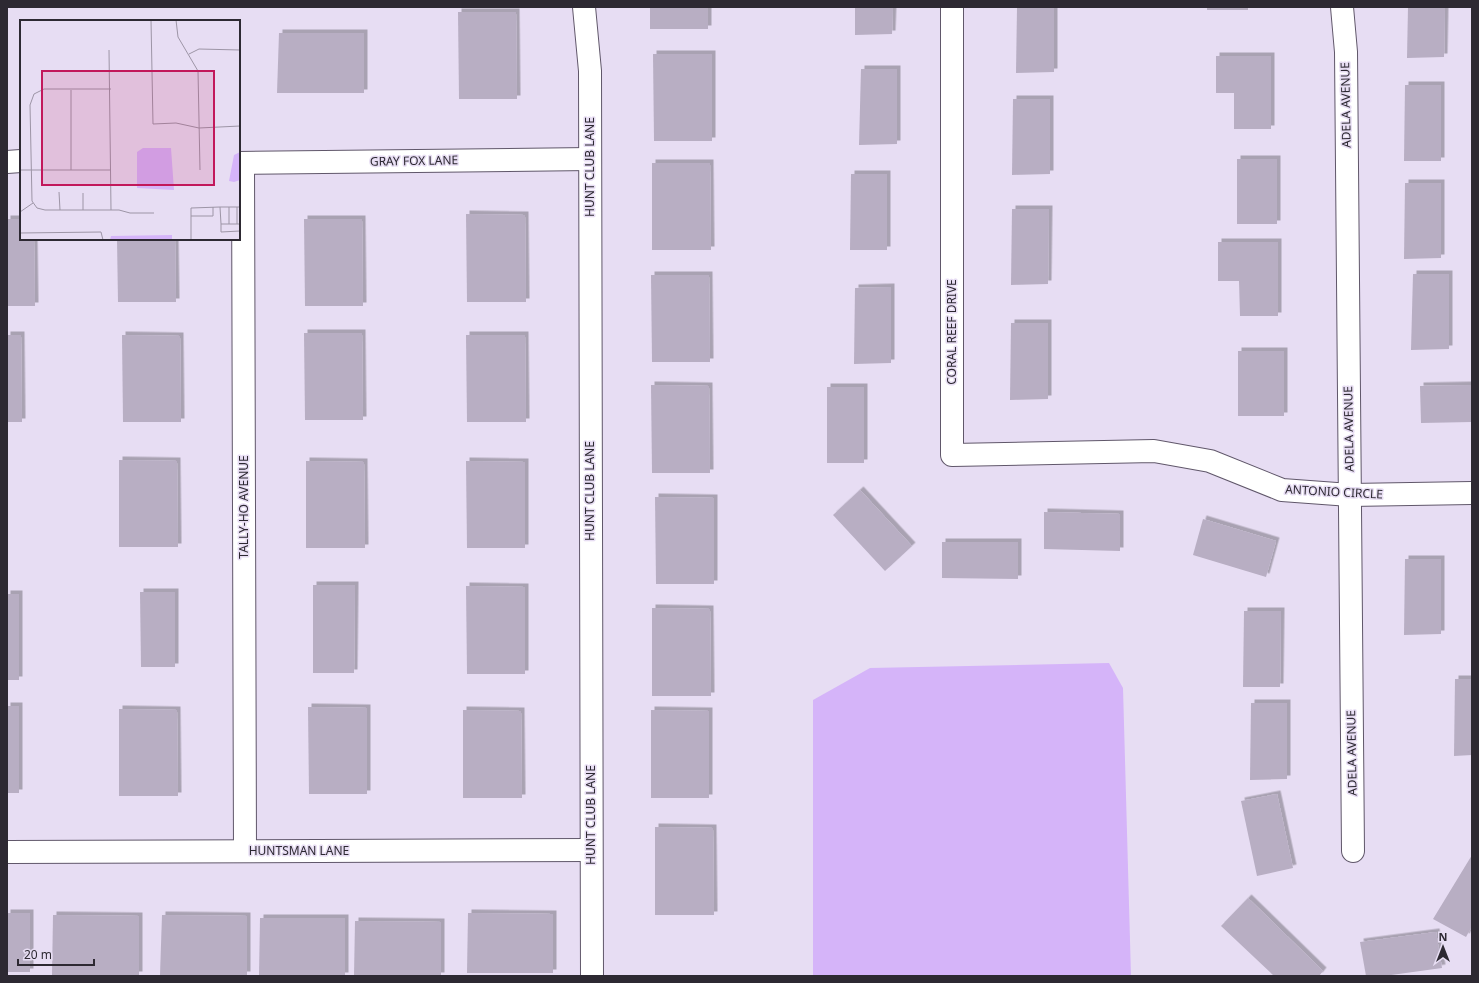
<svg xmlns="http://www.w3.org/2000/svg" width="1479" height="983" font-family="'Noto Sans',sans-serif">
<defs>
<filter id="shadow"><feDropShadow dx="3.5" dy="-3.5" stdDeviation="0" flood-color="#0004"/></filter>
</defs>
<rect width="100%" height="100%" fill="#e7ddf3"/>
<path fill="#d5b4f9" d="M1109 663 1123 688 1131 976H813V700L870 668Z"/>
<g fill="#b8aec3" filter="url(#shadow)">
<rect x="650" y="7" width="58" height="22"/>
<path d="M855 7H893L892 34 855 35Z"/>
<path d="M1017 7H1054V72L1016 73Z"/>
<rect x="1207" y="7" width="41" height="3"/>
<path d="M1408 7H1445L1444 57 1407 58Z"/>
<path d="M458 12H516L517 99H459Z"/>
<path d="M279 33H364V93H277Z"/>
<path d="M653 54H712V141H654Z"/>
<path d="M1216 56H1271V129H1234V93H1216Z"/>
<path d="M861 69H897V144L859 145Z"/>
<path d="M1405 85H1441V161H1404Z"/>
<path d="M1013 99H1050V174L1012 175Z"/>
<rect x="1237" y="159" width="40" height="65"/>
<path d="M652 163H710L711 250H652Z"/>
<path d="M851 174H887V250H850Z"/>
<path d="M1405 183H1441V258L1404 259Z"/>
<path d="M1012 209H1049L1048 284 1011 285Z"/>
<path d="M466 214 525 215 526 302H467Z"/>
<path d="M7 219H21V239H34L35 306H7Z"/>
<path d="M304 219H362L363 306H305Z"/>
<path d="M117 239H175L176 302H118Z"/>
<path d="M1218 242H1278V316H1240L1239 281H1218Z"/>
<path d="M1413 274H1449V349L1411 350Z"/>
<path d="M651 275H709L710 362H652Z"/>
<path d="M891 287V363L854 364 855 288Z"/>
<path d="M1011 323H1048V399L1010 400Z"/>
<path d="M304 333H362L363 420H305Z"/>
<path d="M7 335H21L22 422H7Z"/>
<path d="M122 335 180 336 181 422H123Z"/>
<path d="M466 335H525L526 422H467Z"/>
<rect x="1238" y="351" width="46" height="65"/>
<path d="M651 385 709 386 710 473H652Z"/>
<path d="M1472 385V422L1421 423 1420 386Z"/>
<rect x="827" y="387" width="37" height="76"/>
<path d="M119 460 177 461 178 547H119Z"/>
<path d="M306 461 364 462 365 548H306Z"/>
<path d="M466 461 525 462V548H467Z"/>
<path d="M860 490 912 546 885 571 833 515Z"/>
<path d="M655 497 714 498V584H656Z"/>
<path d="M1044 512 1120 514V551L1044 549Z"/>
<path d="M1203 519 1276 541 1266 577 1193 555Z"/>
<path d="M942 542H1018V579L942 578Z"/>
<path d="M1405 559H1441V634L1404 635Z"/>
<path d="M313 585H355L354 673H313Z"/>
<path d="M466 586 525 587V674H467Z"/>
<path d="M140 592H175V667H141Z"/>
<rect x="7" y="594" width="12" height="86"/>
<path d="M652 608 710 609 711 696H652Z"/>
<path d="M1244 611H1281L1280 687H1243Z"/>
<path d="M1455 679H1472V755L1454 756Z"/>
<path d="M1251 703H1287V779L1250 780Z"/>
<rect x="7" y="706" width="12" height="87"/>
<path d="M308 707 367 708V794H309Z"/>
<path d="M119 709 177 710 178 796H119Z"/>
<path d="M463 710 521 711 522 798H463Z"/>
<path d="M651 710 709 711V798H651Z"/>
<path d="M1277 794 1293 868 1257 876 1241 801Z"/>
<path d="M655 827 713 828 714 915H655Z"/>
<path d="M1472 855V926L1466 937 1433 919Z"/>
<path d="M1248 898 1323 971 1319 976H1274L1221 926Z"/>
<rect x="7" y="913" width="23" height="59"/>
<path d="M468 913 553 914V973H467Z"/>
<path d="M53 915 139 916V975H52Z"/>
<path d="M162 915 247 916V975H160Z"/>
<path d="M260 918H345V976H259Z"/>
<path d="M355 921 441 922V976H354Z"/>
<path d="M1436 932 1442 968 1384 976H1366L1360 942Z"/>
</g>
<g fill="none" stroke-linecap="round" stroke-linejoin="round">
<g stroke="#60576a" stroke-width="24">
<g id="minor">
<path d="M584 7 590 71 592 976"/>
<path d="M952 7V455L1154 451 1210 461 1282 490 1350 495 1472 493"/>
<path d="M1342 7 1346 52 1353 851"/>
<path d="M7 162 21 161"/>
<path d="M239 163 590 159"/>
<path d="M243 163 245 851"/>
<path d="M7 852 591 850"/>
</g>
</g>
<use href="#minor" stroke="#fff" stroke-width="22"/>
</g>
<g text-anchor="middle" stroke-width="3" stroke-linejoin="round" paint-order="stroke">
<g font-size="12" fill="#2d2932" stroke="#e7ddf3">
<text transform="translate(1346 105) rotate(-91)" y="4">ADELA AVENUE</text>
<text transform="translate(414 161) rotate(-1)" y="4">GRAY FOX LANE</text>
<text transform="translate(590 167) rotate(-90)" y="4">HUNT CLUB LANE</text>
<text transform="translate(952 332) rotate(-90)" y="4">CORAL REEF DRIVE</text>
<text transform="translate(1349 429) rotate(-91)" y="4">ADELA AVENUE</text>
<text transform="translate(590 491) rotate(-90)" y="4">HUNT CLUB LANE</text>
<text transform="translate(1334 492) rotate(3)" y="4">ANTONIO CIRCLE</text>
<text transform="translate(244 507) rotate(-90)" y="4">TALLY-HO AVENUE</text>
<text transform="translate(1352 753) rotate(-91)" y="4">ADELA AVENUE</text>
<text transform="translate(591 815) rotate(-90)" y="4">HUNT CLUB LANE</text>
<text x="299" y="855">HUNTSMAN LANE</text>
</g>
</g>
<g transform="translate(20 20)">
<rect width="220" height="220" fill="#e7ddf3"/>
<path d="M123 128H151L154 170 117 168V132ZM220 132V160L214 162 209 161 214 135ZM152 215V220H90L91 216Z" fill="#d5b4f9"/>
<path fill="none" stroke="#9d95a6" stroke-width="1" d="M131 0 133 104 156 103 179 108 220 106M156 0 158 17 178 51 180 150M89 30 91 190M169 34 179 29 220 30M91 69H24L14 74 10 85 12 181 17 188 25 190H99L110 193H134M51 70V150M0 150H91M39 172 40 190M63 173V190M200 187H220M217 187V204M0 192 13 183M171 196H193V187M201 204V212L220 211M209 204V187M0 213 81 212 83 220M171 220V188L200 187 201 204H220"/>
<path fill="#c2185b" fill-opacity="0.15" stroke="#c2185b" stroke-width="2" d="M22 51H194V165H22Z"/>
<rect width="220" height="220" fill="none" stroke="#2d2932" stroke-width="2"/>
</g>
<rect width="1479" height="983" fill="none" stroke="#2d2932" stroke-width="16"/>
<g transform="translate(1443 947)" stroke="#e7ddf3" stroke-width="3" paint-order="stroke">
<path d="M0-3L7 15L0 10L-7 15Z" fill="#2d2932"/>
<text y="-6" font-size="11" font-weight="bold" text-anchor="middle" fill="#2d2932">N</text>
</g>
<path d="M18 959v6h76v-6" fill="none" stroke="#2d2932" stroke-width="2"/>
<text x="24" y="959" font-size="12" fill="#2d2932" stroke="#e7ddf3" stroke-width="3" paint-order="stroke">20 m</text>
</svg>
